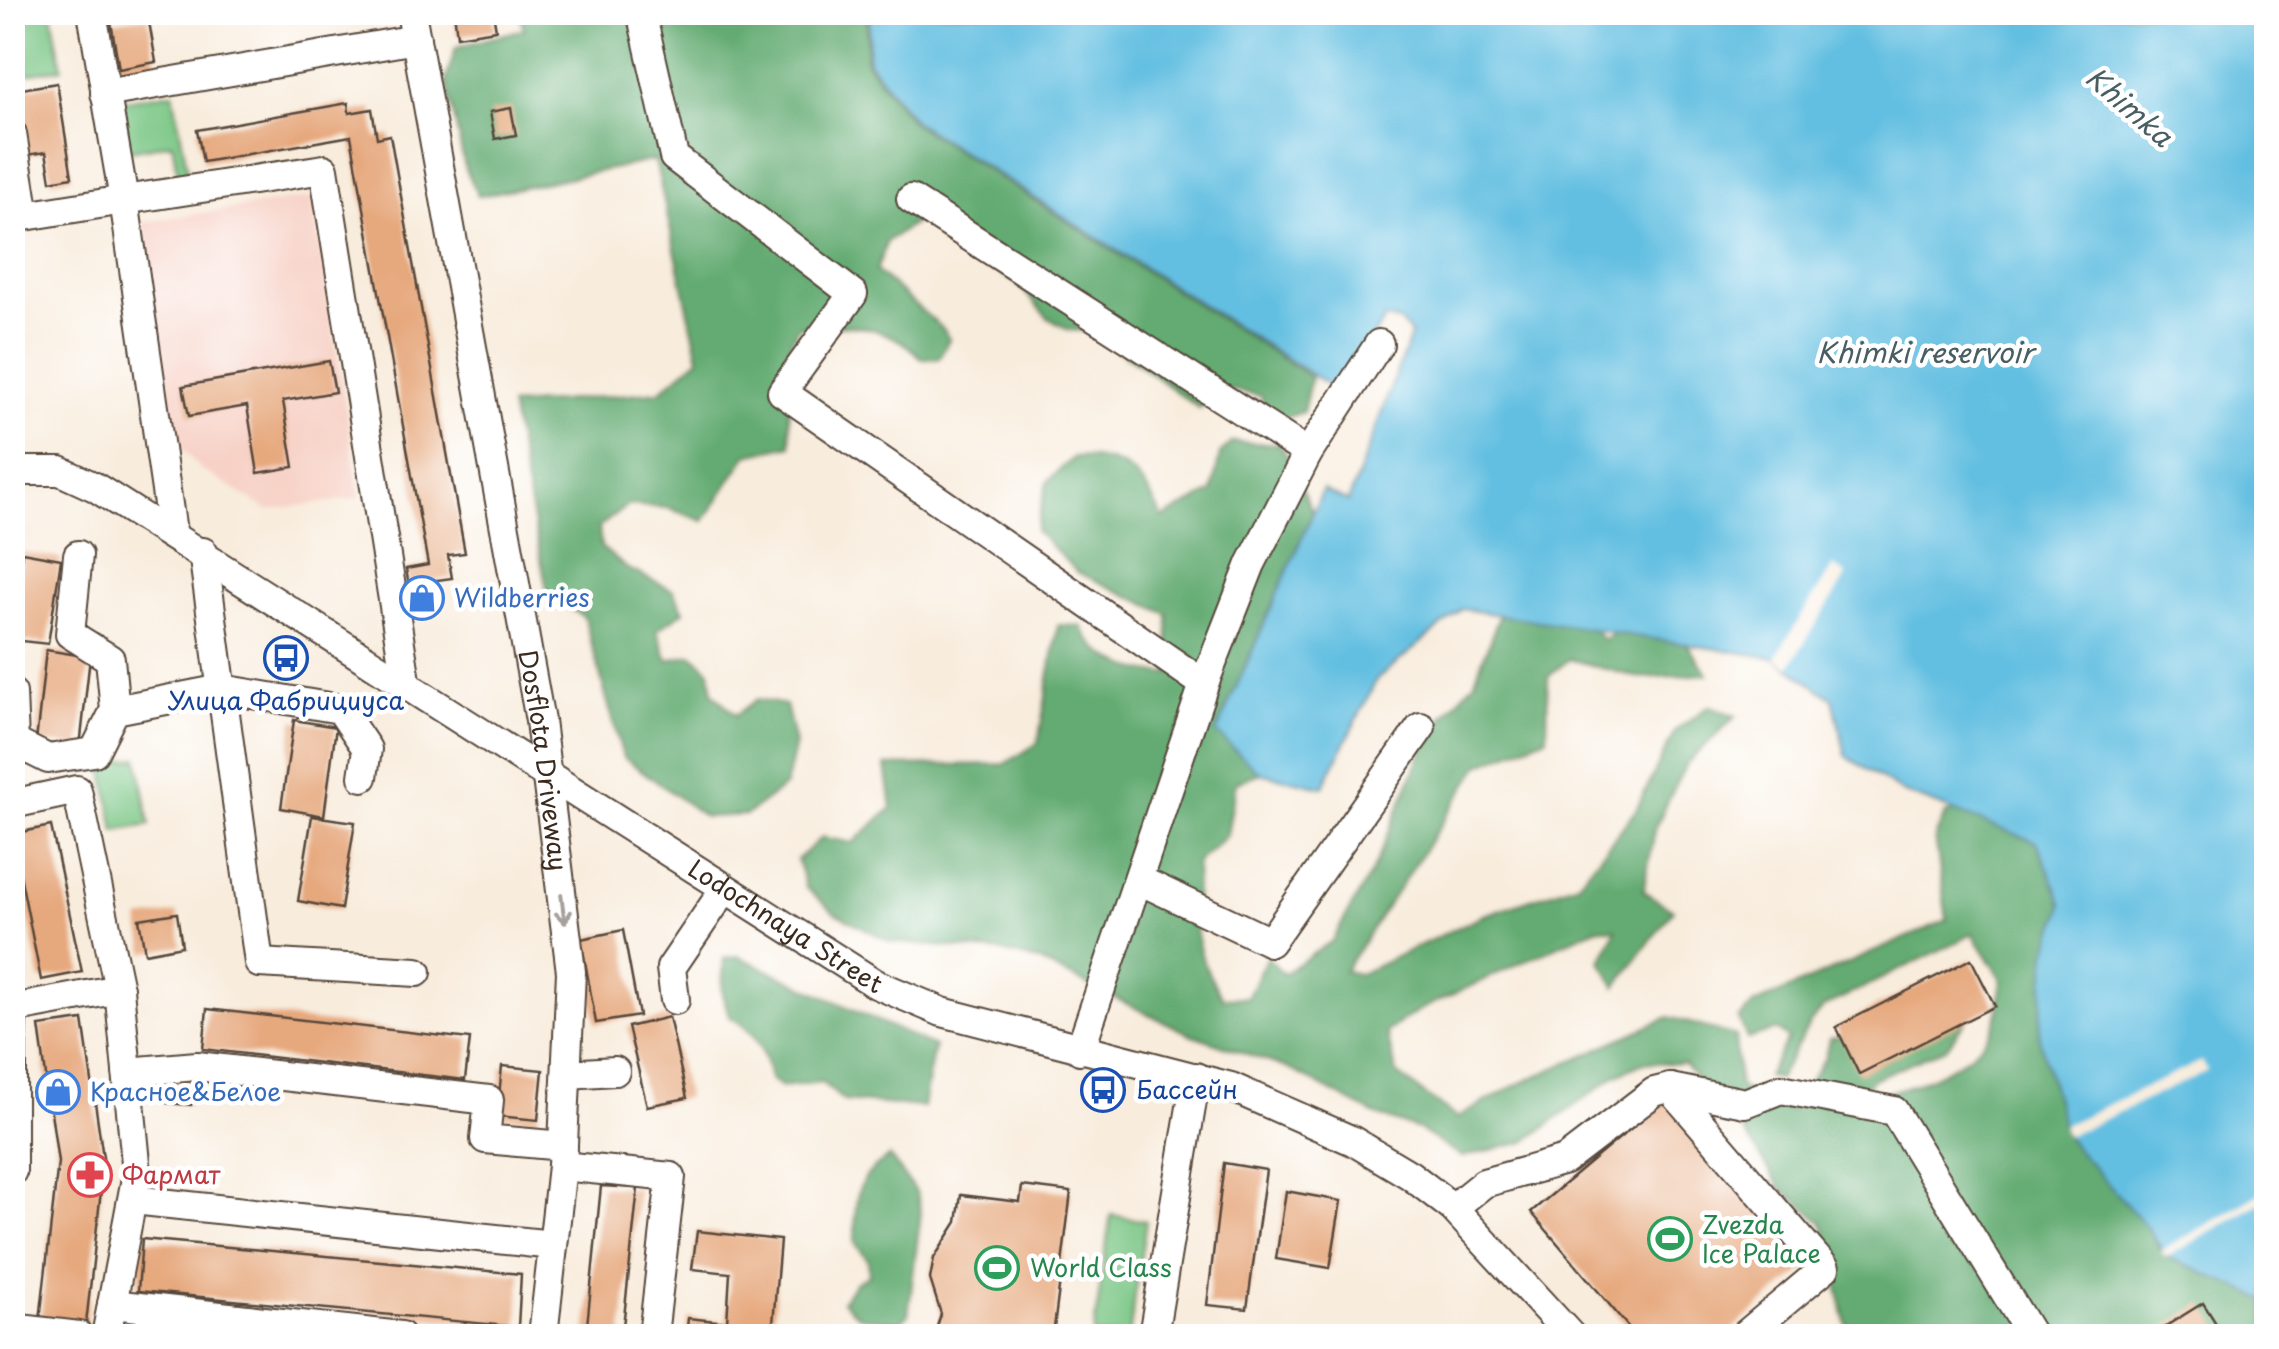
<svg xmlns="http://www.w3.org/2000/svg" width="2279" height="1349" font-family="'Playpen Sans',sans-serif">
<rect width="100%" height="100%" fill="#fff"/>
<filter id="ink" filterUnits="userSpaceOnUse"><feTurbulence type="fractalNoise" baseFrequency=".01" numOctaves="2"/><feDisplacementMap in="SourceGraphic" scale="20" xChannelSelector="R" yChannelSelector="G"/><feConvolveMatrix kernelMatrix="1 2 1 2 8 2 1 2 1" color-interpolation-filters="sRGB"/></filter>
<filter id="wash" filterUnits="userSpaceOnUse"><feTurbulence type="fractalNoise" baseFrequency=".0048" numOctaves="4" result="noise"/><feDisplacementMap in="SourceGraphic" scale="40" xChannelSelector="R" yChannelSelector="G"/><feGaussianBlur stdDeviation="2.25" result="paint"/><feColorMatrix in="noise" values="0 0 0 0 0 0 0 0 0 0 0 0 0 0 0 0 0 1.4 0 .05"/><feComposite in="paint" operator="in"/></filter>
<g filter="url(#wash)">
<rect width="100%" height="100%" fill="#f8ecdc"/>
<path fill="#f7d1c6" d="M312 197 360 498 268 510 200 469 177 442 143 222Z"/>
<g fill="#7ac685" stroke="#5a7852" stroke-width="2.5">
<path d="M13 12 52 13 62 68 21 75 13 82Z"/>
<path d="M173 92 188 173 178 175 172 143 129 151 120 101Z"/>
<path d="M138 758 150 825 115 831 103 764Z"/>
<path d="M1111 1215 1146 1221 1129 1336H1093Z"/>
</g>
<g fill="#63ab72" stroke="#4f6a48" stroke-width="2.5">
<path d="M519 13H863L868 15 866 62 912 122 1311 377 1303 412 1270 423 1261 396 1232 390 1199 408 1092 331 1069 330 1048 318 1016 282 940 240 924 217 887 241 876 271 943 329 949 339 939 358 922 359C889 322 844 324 798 327L786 353 791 445 747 455 704 521 668 508 628 505 599 527 601 547 626 568 673 590 684 611 657 630 668 660 692 654 710 670 713 693 736 715 757 699 786 705 795 744 785 786 746 815 705 817 623 757 584 617 548 595 510 406 660 391 699 358 655 160 478 196 465 168 446 80 456 47 524 29Z"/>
<path d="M1232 442 1279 444C1295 463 1300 490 1313 512L1216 732 1260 773 1236 782 1227 835 1197 862C1194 917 1190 951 1223 998L1247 997 1267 957 1283 974 1332 941 1376 864 1430 732 1474 682 1507 595 1585 620 1603 640 1634 621 1684 640 1708 674 1639 678 1569 659 1548 677 1547 737 1480 765 1344 971 1360 974 1484 915 1578 883 1636 810 1675 731 1709 706 1736 716 1686 764 1656 826 1643 891 1673 910 1616 987 1601 961 1616 929 1598 927 1421 1009 1386 1032 1397 1074 1457 1118 1512 1087 1669 1017 1735 1036 1739 1087 1789 1110 1825 1058 1829 1039 1975 1008 1947 1047 1873 1079 1861 1094C1899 1097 1978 1063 1994 1026 2000 1012 2000 994 2002 979L1973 934 1824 1007 1810 1023 1778 1079 1767 1076 1788 1039 1777 1030 1747 1039 1739 1019 1755 1004 1947 920 1935 838 1945 815 1957 810 2037 842 2063 905 2047 953 2039 1036 2066 1137 2150 1230 2160 1251 2266 1300V1336H1849L1823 1223 1781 1188 1743 1131 1684 1064 1645 1062 1615 1076 1525 1142 1462 1157 1419 1130 1374 1114 1289 1069 1188 1033 1038 961 1003 952 891 942 835 913 806 888 797 860 822 837 853 843 892 808 886 766 1005 764 1038 743 1058 625 1081 626C1097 659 1133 673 1169 674L1168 614 1077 572 1036 531 1047 482 1074 457C1125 457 1141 472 1162 518L1212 492 1220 454Z"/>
<path d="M738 956 934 1047 923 1107 844 1101 821 1082 782 1087 770 1079C764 1048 756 1032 729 1016L722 990 724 958Z"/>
<path d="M890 1157 917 1194 921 1212 908 1315 899 1323 858 1316 842 1301 855 1283 869 1275 868 1260 855 1243C856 1202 851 1179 890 1157Z"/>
</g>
<path fill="#63bfe1" stroke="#4f7480" stroke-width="2.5" d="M866 13H2266V1300L2167 1257 2149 1230 2066 1137 2039 1037 2047 953 2063 905 2037 842 1902 792 1846 756 1833 699 1775 658 1462 609 1377 679 1323 787 1260 773 1216 733 1323 490 1348 502 1411 334 1399 321 1384 319 1339 392 914 121 868 61 870 15Z"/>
<g fill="#f8ecdc">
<path d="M1833 566 1847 575 1789 667 1775 658Z"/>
<path d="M2202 1061 2207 1071 2066 1137 2062 1126Z"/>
<path d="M2266 1190V1199L2167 1257 2160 1252Z"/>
</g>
<g id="blocks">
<g fill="#e6a87d">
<path d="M454 12H493L496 30 457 36Z"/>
<path d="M148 16 156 62 119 69 111 22Z"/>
<path d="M57 83 72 177 51 181 46 152 27 155 16 90Z"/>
<path d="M348 103 349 113 372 109 377 138 390 135 465 553 448 555 452 578 430 581 433 599 412 603 406 569 428 565 351 136 203 162 197 130Z"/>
<path d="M511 108 516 135 495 139 490 112Z"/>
<path d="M329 361 335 392 283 401 294 467 258 473 247 406 189 416 183 386Z"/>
<path d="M22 552 61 559 48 644 12 640Z"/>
<path d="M46 650 90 657 80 747 36 742Z"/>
<path d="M294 720 336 727 324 816 281 808Z"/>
<path d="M312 816 355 822 341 909 298 901Z"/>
<path d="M51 826 82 972 41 980 12 834Z"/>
<path d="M177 913 182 946 145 953 139 919Z"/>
<path d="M623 930 639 1016 596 1023 581 939Z"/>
<path d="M1971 959 1995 1006 1859 1074 1836 1027Z"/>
<path d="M207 1009 470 1039 465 1080 203 1049Z"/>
<path d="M669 1017 687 1098 647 1106 628 1027Z"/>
<path d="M83 1020 104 1164 86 1324 40 1320 58 1162 39 1026Z"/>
<path d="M502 1066 543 1070 538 1120 497 1116Z"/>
<path d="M169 1076 194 1078 191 1105 167 1103Z"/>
<path d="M1666 1099 1808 1266 1725 1336H1636L1531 1212Z"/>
<path d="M1224 1163 1266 1170 1247 1309 1207 1305Z"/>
<path d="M601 1186 638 1188 622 1336H586Z"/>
<path d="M1022 1186 1071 1192 1053 1336H934L941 1314 930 1279 934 1258 957 1222 961 1195 1020 1202Z"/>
<path d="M1286 1191 1341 1201 1330 1268 1276 1259Z"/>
<path d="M697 1231 780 1240 772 1336H686L688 1318 727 1322 730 1273 692 1269Z"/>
<path d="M142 1239 521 1274 518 1327 138 1291Z"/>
<path d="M2203 1303 2224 1336H2150Z"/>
<path d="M836 1328 882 1334 881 1336H835Z"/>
</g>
</g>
</g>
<g filter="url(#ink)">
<use href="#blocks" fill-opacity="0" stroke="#57473a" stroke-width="2.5"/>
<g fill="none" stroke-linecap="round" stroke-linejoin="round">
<g stroke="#57473a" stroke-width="32">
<g id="minor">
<path id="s1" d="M411 12 540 721 571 972 562 1166 543 1336"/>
<path d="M641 12 674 157 853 294 782 392 1204 684"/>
<path d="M105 93 416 39"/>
<path d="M12 134 25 216 124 200 92 12"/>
<path d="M911 199 1308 453 1251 564 1204 684 1080 1050"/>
<path d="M1308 453 1379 344"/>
<path id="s2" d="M12 471H60L95 487 876 984 942 1012 1231 1087 1353 1141 1410 1175 1453 1208 1571 1336"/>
<path d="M172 532 124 200 324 169 406 681"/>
<path d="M203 552 259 963 417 972"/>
<path d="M78 555 70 634 110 659 115 710"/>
<path d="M12 693 14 742 48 759 94 752 115 710 222 689 340 709 367 749 363 777"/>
<path d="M12 804 77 790 119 989"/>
<path d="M1139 880 1270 942 1421 727"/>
<path d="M675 1000 671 968 724 890"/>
<path d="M12 1009 119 989 137 1173 106 1336"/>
<path d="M12 1010V1171"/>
<path d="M127 1072 197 1066 489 1100 485 1139 563 1146"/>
<path d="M567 1074 615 1071"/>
<path d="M1670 1088 1745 1103 1781 1089 1894 1111 2032 1336"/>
<path d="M562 1166 671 1177 653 1336"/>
<path d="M133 1200 553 1245"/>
<path d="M1453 1208 1484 1183 1565 1160 1654 1092 1670 1088 1825 1268 1744 1336"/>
<path d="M112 1304 401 1336"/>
<path d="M12 1328 79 1336"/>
<path d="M1153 1336 1196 1077"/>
</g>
</g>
<use href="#minor" stroke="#fff" stroke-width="28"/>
</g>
<defs><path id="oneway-shaft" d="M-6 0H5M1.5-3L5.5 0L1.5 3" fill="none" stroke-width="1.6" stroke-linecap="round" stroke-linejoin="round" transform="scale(2.5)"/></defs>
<use stroke="#a79f9a" href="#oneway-shaft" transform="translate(563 909) rotate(83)"/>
</g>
<defs>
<g id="shop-ring" transform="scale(2.25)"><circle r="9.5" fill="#fff" stroke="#3f7fe0" stroke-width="1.5"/><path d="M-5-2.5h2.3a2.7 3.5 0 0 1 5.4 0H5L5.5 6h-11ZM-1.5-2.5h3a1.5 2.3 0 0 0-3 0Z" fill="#3f7fe0"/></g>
<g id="bus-ring" transform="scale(2.25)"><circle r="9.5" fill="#fff" stroke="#1a4fb4" stroke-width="1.5"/><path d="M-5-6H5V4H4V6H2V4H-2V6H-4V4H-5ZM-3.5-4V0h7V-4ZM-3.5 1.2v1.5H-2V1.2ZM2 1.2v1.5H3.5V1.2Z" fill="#1a4fb4"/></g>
<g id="pharmacy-ring" transform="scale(2.25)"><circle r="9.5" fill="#fff" stroke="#e0444e" stroke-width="1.5"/><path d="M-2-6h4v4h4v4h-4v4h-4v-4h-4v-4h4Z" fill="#e0444e"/></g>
<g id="stadium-ring" transform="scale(2.25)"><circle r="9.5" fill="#fff" stroke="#2e9e5b" stroke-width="1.5"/><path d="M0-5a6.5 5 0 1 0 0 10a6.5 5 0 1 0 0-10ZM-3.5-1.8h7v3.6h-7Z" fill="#2e9e5b"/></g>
</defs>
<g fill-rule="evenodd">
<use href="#shop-ring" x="422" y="598"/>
<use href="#bus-ring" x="286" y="658"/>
<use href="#bus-ring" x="1103" y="1090"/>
<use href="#shop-ring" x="58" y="1092"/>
<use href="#pharmacy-ring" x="90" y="1175"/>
<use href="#stadium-ring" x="1670" y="1239"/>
<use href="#stadium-ring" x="997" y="1268"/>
</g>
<g text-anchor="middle" stroke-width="9" stroke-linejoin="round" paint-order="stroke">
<g font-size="25" fill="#366cbe" stroke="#fff" text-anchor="start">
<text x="454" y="607">Wildberries</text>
<text x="90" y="1101">Красное&amp;Белое</text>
</g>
<g font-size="25" fill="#164399" stroke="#fff">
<text x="286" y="710">Улица Фабрициуса</text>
<text x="1136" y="1099" text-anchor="start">Бассейн</text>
</g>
<g font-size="25" fill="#3b2a1e" stroke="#fff">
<text dy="9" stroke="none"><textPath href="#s1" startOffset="760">Dosflota Driveway</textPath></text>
<text dy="9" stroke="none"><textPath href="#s2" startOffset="905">Lodochnaya Street</textPath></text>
</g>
<g font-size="25" fill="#be3a42" stroke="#fff" text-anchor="start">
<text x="122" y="1184">Фармат</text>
</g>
<g font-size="25" fill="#27864d" stroke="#fff" text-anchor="start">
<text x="1702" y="1234">Zvezda<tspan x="1702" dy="29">Ice Palace</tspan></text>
<text x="1030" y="1277">World Class</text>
</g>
<g font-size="28" font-style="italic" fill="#495e62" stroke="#fff">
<text transform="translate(2129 107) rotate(41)" y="10">Khimka</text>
<text x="1925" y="363">Khimki reservoir</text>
</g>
</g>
<rect width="2279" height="1349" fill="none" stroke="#fff" stroke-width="50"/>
</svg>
